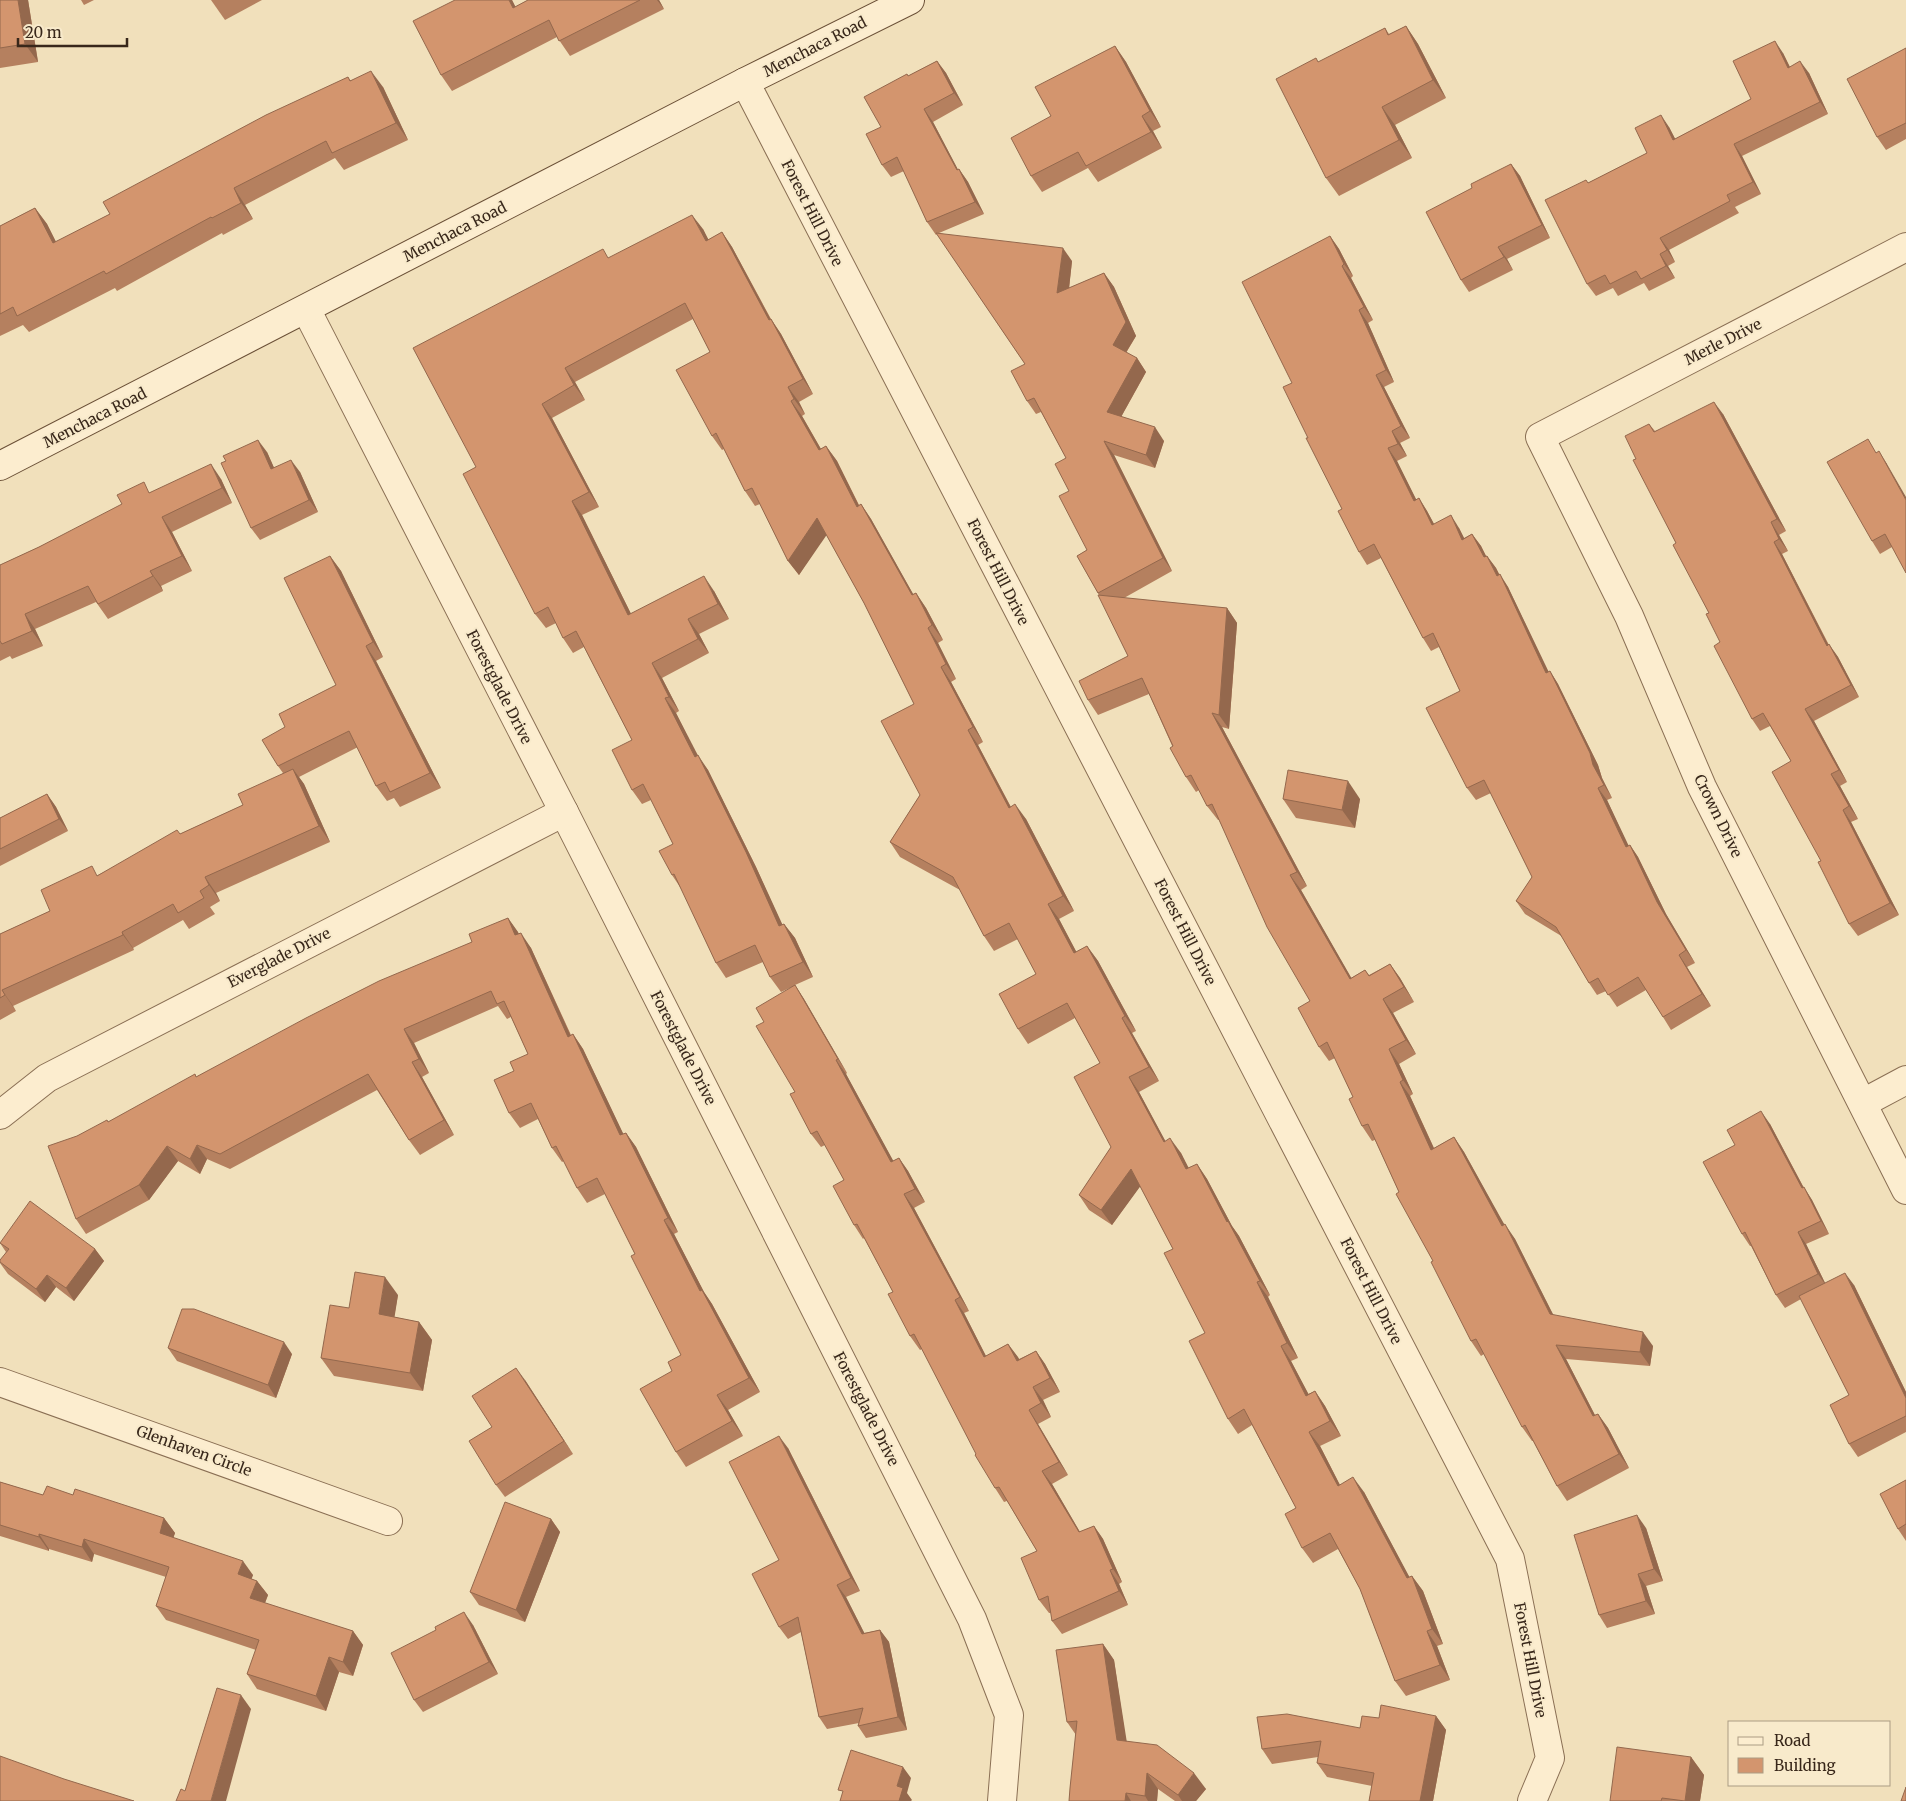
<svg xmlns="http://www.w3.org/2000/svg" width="1906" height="1801" font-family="Merriweather,serif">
<rect width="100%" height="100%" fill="#f1e0bb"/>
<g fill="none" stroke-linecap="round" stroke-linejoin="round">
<g stroke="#8a6f54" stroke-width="30">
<g id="street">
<path d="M745 82 1510 1559 1550 1758 1532 1801"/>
<path d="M1906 247 1540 437 1629 616 1702 787 1906 1190"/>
<path d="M306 309 564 812 972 1619 1009 1715 1002 1801"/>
<path d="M1863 1103 1906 1080"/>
<path d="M0 1115 47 1078 564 812"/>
<path d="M0 1382 388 1521"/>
</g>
</g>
<g stroke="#6b5037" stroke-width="30">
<path id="secondary" d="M0 466 745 82 910 0"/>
</g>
<use href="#street" stroke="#fcedcf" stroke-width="28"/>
<use href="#secondary" stroke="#fcedcf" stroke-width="28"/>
</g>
<g fill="#b5805f">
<path d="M0 0H28L38 62 0 68Z"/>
<path d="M81 0H94L84 5Z"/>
<path d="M211 0H262L225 20Z"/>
<path d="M455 0H512L515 7 528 0H659L664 9 570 56 557 37 452 91 441 75Z"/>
<path d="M1406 26 1418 44 1446 98 1395 125 1412 158 1339 196 1326 178 1319 62 1385 28 1389 34Z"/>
<path d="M1115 46 1126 62 1161 127 1153 131 1162 148 1098 182 1088 168 1042 192 1031 176 1051 116Z"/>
<path d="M1906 48V139L1886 150 1877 137Z"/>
<path d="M1783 53 1790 67 1809 73 1828 114 1742 156 1761 194 1735 207 1739 213 1669 250 1675 262 1668 266 1675 278 1649 291 1644 283 1618 296 1613 288 1596 296 1587 284 1588 183 1647 153 1669 127 1675 139 1751 99Z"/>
<path d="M937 61 946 73 963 105 933 122 958 170 959 169 968 182 984 214 939 233 1072 261 1069 288 1104 273 1114 287 1136 336 1126 353 1137 358 1146 372 1121 417 1164 441 1155 468 1114 455 1172 571 1124 598 1227 608 1237 623 1229 729 1222 727 1307 886 1301 890 1351 978 1365 970 1369 975 1390 964 1400 978 1414 1002 1393 1013 1416 1054 1399 1064 1413 1094 1410 1096 1434 1148 1454 1137 1464 1152 1504 1225 1515 1239 1553 1315 1653 1346 1650 1366 1566 1359 1595 1415 1598 1414 1608 1428 1629 1468 1567 1501 1557 1486 1533 1441H1532L1522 1427 1484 1354 1481 1356 1471 1341 1433 1261 1399 1192 1375 1140 1372 1141 1362 1126 1353 1097 1335 1058 1329 1061 1319 1047 1310 1001 1219 820H1218L1207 806 1199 790 1196 792 1186 777 1149 694 1098 715 1088 700 1128 656 1099 595 1077 556 1087 550 1069 491 1066 458 1041 412 1036 414 1027 401 1025 364 937 234 936 235 927 222 904 171 891 177 882 165 881 127 908 76Z"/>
<path d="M348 77 350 80 383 87 408 140 344 170 335 158 245 205 253 219 223 235 222 233 117 291 115 288 29 332 23 325 0 336V226L35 208 47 224 56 242 110 214Z"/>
<path d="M1511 164 1520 176 1550 238 1507 259 1513 270 1469 292 1461 280 1472 188Z"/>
<path d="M703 229 708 240 722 232 732 247 771 319 781 334 813 394 799 402 805 414 802 416 821 449 826 446 837 461 859 505 861 504 871 519 913 594 916 593 926 608 943 640 938 643 956 679 951 682 983 742 978 745 1011 807 1026 819 1074 911 1059 919 1076 952 1087 946 1098 961 1136 1031 1132 1033 1159 1081 1139 1092 1165 1141 1181 1153 1188 1168 1197 1164 1207 1179 1232 1226 1239 1236 1270 1295 1268 1297 1298 1358 1291 1361 1308 1394 1315 1391 1325 1406 1341 1436 1320 1446 1340 1485 1364 1492 1409 1577 1412 1576 1423 1591 1443 1644 1437 1646 1450 1680 1406 1696 1395 1681 1360 1589 1338 1549 1313 1563 1302 1548 1296 1508 1252 1425 1238 1434 1228 1419 1205 1333 1173 1249 1140 1186 1112 1225 1089 1210 1079 1195 1111 1147 1100 1063 1075 1018 1028 1044 1018 1029 1036 974 1018 939 994 951 984 936 960 890 900 857 890 842 920 795 914 704 864 603 826 534 799 575 788 561 760 504 755 506 745 491 724 449 722 450 712 436 710 352 693 319 575 382 585 400 552 418 599 507 582 515 631 614 714 591 729 619 699 634 709 653 662 678 679 711 676 713 697 756 708 770 756 867 782 925 784 924 795 938 813 977 795 985 804 999 847 1073 846 1074 893 1161 899 1158 908 1171 925 1202 914 1208 969 1311 964 1313 986 1356 1008 1344 1019 1359 1036 1351 1045 1364 1060 1392 1043 1400 1051 1417 1038 1424 1068 1475 1052 1484 1080 1532 1094 1526 1103 1539 1122 1582 1119 1584 1128 1605 1062 1634 1052 1621 1051 1613H1049L1039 1600 1037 1551 1007 1501 1004 1502 995 1488 922 1349 920 1350 910 1336 893 1292 864 1238 863 1239 854 1225 844 1180 825 1145 821 1147 811 1134 795 1092 764 1022 794 986 781 992 770 977 763 962 726 978 716 963 682 890 672 875 673 844 651 800 642 804 632 790V740L584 647 573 653 563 638 556 623 546 628 535 614 476 467 609 258Z"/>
<path d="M1330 236 1339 249 1353 276 1351 278 1373 320 1368 323 1394 382 1384 387 1410 438 1400 443 1407 456 1397 461 1416 500 1419 498 1427 511 1434 524 1459 528 1464 538 1472 534 1481 546 1486 556H1487L1496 568 1499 574 1508 587 1548 672 1550 671 1558 684 1598 765 1602 778 1612 798 1607 800 1628 846 1630 845 1638 857 1666 914 1695 963 1687 967 1711 1006 1671 1030 1663 1017 1646 990 1617 1007 1606 991 1597 995 1589 983 1563 937 1525 914 1516 901 1532 877 1491 793 1476 800 1467 788 1460 691 1439 647 1431 651 1423 638 1381 558 1367 565 1359 552 1342 509 1308 438 1292 383Z"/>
<path d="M1723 414 1786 531 1779 535 1788 551 1782 554 1829 645 1838 657 1859 697 1814 721 1847 782 1840 786 1858 819 1851 822 1899 915 1858 936 1849 924 1821 861 1791 761 1770 726 1760 731 1752 719 1709 613 1636 459 1649 424 1655 431Z"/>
<path d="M267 452 274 468 300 472 318 512 260 540 251 528Z"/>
<path d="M1877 452 1887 464 1892 547 1880 554 1872 541Z"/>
<path d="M221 479 232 503 172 532 192 571 161 586 163 591 108 619 96 602 35 629 43 646 12 659 10 656 0 661V565L39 547 151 492Z"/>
<path d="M330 556 341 571 383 657 376 661 441 788 400 807 394 798 387 801 376 786 358 747 299 777 304 784 330 842 216 893 220 901 210 907 215 914 189 929 183 920 133 948 134 950 13 1006 16 1011 0 1020V934L50 911 98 875 180 834 243 805 283 773 278 766 285 727 336 685Z"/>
<path d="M47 794 56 807 68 831 0 866V818Z"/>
<path d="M1283 799H1360L1355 828 1296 818Z"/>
<path d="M508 918 519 934 531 948 571 1035 573 1034 583 1049 623 1134 626 1133 636 1147 678 1232 674 1234 704 1292 712 1304 760 1392 728 1410 743 1436 686 1467 676 1452 672 1371 681 1355 635 1254 605 1194 587 1203 577 1188 564 1161 562 1162 552 1148 538 1119 520 1128 509 1113 514 1071 528 1054 511 1017 507 1019 498 1006 414 1043 429 1073 422 1077 454 1135 420 1155 409 1140 377 1090 230 1169 207 1159 200 1174 178 1161 149 1200 86 1234 76 1219 77 1136 108 1122 196 1077 472 942Z"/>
<path d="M1770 1124 1804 1188 1812 1200 1829 1234 1806 1244 1825 1283 1854 1285 1906 1392V1432L1858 1457 1849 1444V1395L1801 1299 1785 1308 1776 1295 1751 1246H1750L1742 1234 1735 1145Z"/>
<path d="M0 1243 95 1249 104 1261 74 1301 56 1287 45 1302 8 1274 0 1263 6 1252Z"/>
<path d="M398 1295 394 1317 419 1322 432 1340 423 1391 334 1376 321 1358 349 1308Z"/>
<path d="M168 1348 292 1354 276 1398 177 1361Z"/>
<path d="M525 1380 573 1454 505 1497 496 1485 492 1427Z"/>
<path d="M788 1448 860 1591 846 1597 864 1633 880 1630 889 1642 907 1730 866 1738 858 1726 859 1723 827 1729 819 1717 801 1632 788 1639 779 1627V1560Z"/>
<path d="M1906 1480V1541L1898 1529Z"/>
<path d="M0 1482 43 1495H73L164 1518 175 1533 173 1538 253 1575 251 1579 257 1581 268 1595 265 1603 353 1631 363 1645 353 1676 339 1672 326 1711 257 1689 247 1674 256 1650 166 1620 156 1606 166 1577 94 1554 92 1562 49 1549V1551L0 1536Z"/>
<path d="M551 1519 560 1532 525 1622 479 1605 470 1592Z"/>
<path d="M1646 1528 1663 1581 1646 1586 1655 1614 1607 1628 1599 1615Z"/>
<path d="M473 1625 498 1674 423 1712 414 1700 436 1630Z"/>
<path d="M1103 1644 1114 1660 1126 1742 1206 1789 1196 1801H1175L1158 1789 1157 1801H1069L1076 1735 1067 1722Z"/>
<path d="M1436 1716 1446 1730 1433 1801H1369L1372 1786 1327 1777 1317 1763 1318 1757 1272 1764 1262 1749 1360 1728 1379 1718Z"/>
<path d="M1691 1757 1704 1775 1700 1801H1610Z"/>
</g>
<g fill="#94684d">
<path d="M18 0H28L38 62 25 44Z"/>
<path d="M509 0H512L524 23 513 8Z"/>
<path d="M657 0H659L664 9Z"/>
<path d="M1406 26 1418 44 1446 98 1433 80Z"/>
<path d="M1775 41 1783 53 1796 80 1788 68Z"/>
<path d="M1115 46 1126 62 1161 127 1150 111Z"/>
<path d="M937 61 946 73 963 105 954 93Z"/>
<path d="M1800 61 1809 73 1828 114 1820 102Z"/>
<path d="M371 71 383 87 408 140 396 123Z"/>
<path d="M1382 107 1395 125 1412 158 1399 140Z"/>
<path d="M924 109 933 122 965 183 957 170Z"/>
<path d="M1661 115 1669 127 1682 152 1673 140Z"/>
<path d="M1142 116 1153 131 1162 148 1151 132Z"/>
<path d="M1734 144 1742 156 1761 194 1753 182Z"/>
<path d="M1511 164 1520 176 1550 238 1542 225Z"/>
<path d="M959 169 968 182 984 214 975 202Z"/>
<path d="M234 188 245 205 253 219 241 203Z"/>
<path d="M35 208 47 224 65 260 53 243Z"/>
<path d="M692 215 703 229 717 256 706 241Z"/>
<path d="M722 232 732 247 779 335 769 320Z"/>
<path d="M1330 236 1339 249 1353 276 1344 264Z"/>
<path d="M1660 238 1669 250 1675 262 1667 250Z"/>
<path d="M1498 247 1507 259 1513 270 1504 257Z"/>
<path d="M1063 248 1072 261 1067 307 1057 293Z"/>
<path d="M1660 254 1668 266 1675 278 1666 266Z"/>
<path d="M1342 266 1351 278 1373 320 1364 307Z"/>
<path d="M1104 273 1114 287 1136 336 1122 359 1113 345Z"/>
<path d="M1359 310 1368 323 1394 382 1386 370Z"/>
<path d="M771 319 781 334 813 394 803 379Z"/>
<path d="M1137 358 1146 372 1116 426 1107 412Z"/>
<path d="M565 368 575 382 585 400 574 385Z"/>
<path d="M1376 375 1384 387 1410 438 1401 426Z"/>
<path d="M788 387 799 402 805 414 794 399Z"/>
<path d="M791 401 802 416 830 465 819 450Z"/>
<path d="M1714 402 1723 414 1786 531 1777 519Z"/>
<path d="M542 404 552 418 599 507 589 492Z"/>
<path d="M1155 427 1164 441 1155 468 1146 455Z"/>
<path d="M1392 431 1400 443 1407 456 1398 444Z"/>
<path d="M258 440 267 452 280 481 271 469Z"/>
<path d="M1104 441 1114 455 1172 571 1163 558Z"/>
<path d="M826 446 837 461 867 522 857 507Z"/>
<path d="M1388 448 1397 461 1423 513 1414 501Z"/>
<path d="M1879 451 1887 464 1906 497V500Z"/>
<path d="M291 460 300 472 318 512 309 500Z"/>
<path d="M211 464 221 479 232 503 222 488Z"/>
<path d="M1419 498 1427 511 1441 537 1432 525Z"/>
<path d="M572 501 582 515 639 630 628 615Z"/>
<path d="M861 504 871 519 922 610 912 595Z"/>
<path d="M1451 515 1459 528 1471 552 1462 540Z"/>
<path d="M162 517 172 532 192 571 182 556Z"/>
<path d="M817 518 828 533 799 575 788 561Z"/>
<path d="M1771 522 1779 535 1788 551 1779 539Z"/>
<path d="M1472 534 1481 546 1493 570 1484 557Z"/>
<path d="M1774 542 1782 554 1835 658 1827 646Z"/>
<path d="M330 556 341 571 383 657 373 642Z"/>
<path d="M1487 556 1496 568 1506 588 1497 576Z"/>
<path d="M150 571 161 586 163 591 153 576Z"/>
<path d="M1500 574 1508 587 1555 685 1546 673Z"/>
<path d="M704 576 714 591 729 619 718 604Z"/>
<path d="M916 593 926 608 943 640 932 625Z"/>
<path d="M1227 608 1237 623 1229 729 1219 715Z"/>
<path d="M25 614 35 629 43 646 32 631Z"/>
<path d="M688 619 699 634 709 653 698 639Z"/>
<path d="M928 628 938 643 956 679 946 664Z"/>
<path d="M1829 644 1838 657 1859 697 1851 685Z"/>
<path d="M366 646 376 661 441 788 430 773Z"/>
<path d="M652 663 662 678 679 711 669 697Z"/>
<path d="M941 667 951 682 983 742 973 727Z"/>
<path d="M1550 671 1558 684 1598 765 1602 778 1612 798 1604 785 1593 765Z"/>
<path d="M665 698 676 713 706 771 695 757Z"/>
<path d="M1805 709 1814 721 1847 782 1839 770Z"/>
<path d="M1212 713 1222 727 1307 886 1297 872Z"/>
<path d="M968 730 978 745 1019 823 1009 808Z"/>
<path d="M698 755 708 770 756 867 790 941 779 926Z"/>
<path d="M293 769 304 784 330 842 319 826Z"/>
<path d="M1831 774 1840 786 1858 819 1849 806Z"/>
<path d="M1348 781 1360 799 1355 828 1342 810Z"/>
<path d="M1598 788 1607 800 1635 859 1626 847Z"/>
<path d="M47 794 56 807 68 831 59 819Z"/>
<path d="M1015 804 1026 819 1074 911 1063 896Z"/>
<path d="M1843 810 1851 822 1899 915 1890 903Z"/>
<path d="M1630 845 1638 857 1666 914 1695 963 1686 950 1657 902Z"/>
<path d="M1290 875 1301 890 1360 993 1350 979Z"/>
<path d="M205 877 216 893 220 901 209 885Z"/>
<path d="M1048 904 1059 919 1085 968 1074 953Z"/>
<path d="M508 918 518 932 525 950 515 935Z"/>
<path d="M784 924 795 938 813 977 803 962Z"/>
<path d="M122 932 133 948 134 950 123 935Z"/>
<path d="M521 933 531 948 578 1052 568 1037Z"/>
<path d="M1087 946 1098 961 1136 1031 1125 1016Z"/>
<path d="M1679 955 1687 967 1711 1006 1702 994Z"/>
<path d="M1390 964 1400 978 1414 1002 1404 987Z"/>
<path d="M795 985 804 999 847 1073 838 1059Z"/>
<path d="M2 990 13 1006 16 1011 5 995Z"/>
<path d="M1383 999 1393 1013 1416 1054 1406 1040Z"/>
<path d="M1122 1018 1132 1033 1159 1081 1149 1067Z"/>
<path d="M404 1029 414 1043 429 1073 419 1059Z"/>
<path d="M573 1034 583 1049 631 1150 620 1135Z"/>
<path d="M1389 1049 1399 1064 1413 1094 1403 1080Z"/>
<path d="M836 1060 846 1074 901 1175 891 1162Z"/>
<path d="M412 1062 422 1077 454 1135 444 1120Z"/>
<path d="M1129 1077 1139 1092 1174 1157 1164 1142Z"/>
<path d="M1400 1082 1410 1096 1441 1164 1431 1150Z"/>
<path d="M1761 1111 1770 1124 1808 1196 1804 1187 1812 1200 1829 1234 1821 1221 1802 1188Z"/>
<path d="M626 1133 636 1147 678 1232 668 1218Z"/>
<path d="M1454 1137 1464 1152 1513 1240 1502 1226Z"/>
<path d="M1170 1138 1181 1153 1197 1184 1186 1169Z"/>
<path d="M197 1145 207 1159 200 1174 190 1159Z"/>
<path d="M167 1146 178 1161 149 1200 139 1185Z"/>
<path d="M899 1158 908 1171 925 1202 915 1189Z"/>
<path d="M1197 1164 1207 1179 1232 1226 1239 1236 1270 1295 1260 1281 1227 1222Z"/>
<path d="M1131 1169 1142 1184 1112 1225 1101 1210Z"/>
<path d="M904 1194 914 1208 969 1311 960 1297Z"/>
<path d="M664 1220 674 1234 704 1292 712 1304 760 1392 749 1378 700 1291Z"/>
<path d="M1505 1224 1515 1239 1560 1328 1550 1314Z"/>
<path d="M1798 1232 1806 1244 1827 1287 1818 1274Z"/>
<path d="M95 1249 104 1261 74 1301 66 1288Z"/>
<path d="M1845 1273 1854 1285 1906 1392V1398Z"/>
<path d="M47 1275 56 1287 45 1302 36 1289Z"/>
<path d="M385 1277 398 1295 392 1333 379 1314Z"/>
<path d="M1257 1282 1268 1297 1298 1358 1287 1343Z"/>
<path d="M955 1300 964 1313 993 1370 984 1357Z"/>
<path d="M419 1322 432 1340 423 1391 410 1373Z"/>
<path d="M1643 1332 1653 1346 1650 1366 1640 1352Z"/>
<path d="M284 1342 292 1354 276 1398 268 1385Z"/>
<path d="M1008 1344 1018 1357 1026 1374 1017 1361Z"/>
<path d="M1556 1345 1566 1359 1603 1431 1593 1416Z"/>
<path d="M1281 1346 1291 1361 1317 1410 1306 1396Z"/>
<path d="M1036 1351 1045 1364 1060 1392 1050 1378Z"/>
<path d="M516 1368 525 1380 573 1454 564 1441Z"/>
<path d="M1033 1387 1043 1400 1051 1417 1041 1403Z"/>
<path d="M1315 1391 1325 1406 1341 1436 1330 1421Z"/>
<path d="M717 1395 728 1410 743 1436 732 1421Z"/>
<path d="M1029 1410 1038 1424 1068 1475 1059 1462Z"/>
<path d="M1598 1414 1608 1428 1629 1468 1619 1454Z"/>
<path d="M1309 1432 1320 1446 1348 1501 1338 1486Z"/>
<path d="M779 1436 788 1448 860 1591 851 1578Z"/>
<path d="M1042 1471 1052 1484 1088 1546 1079 1532Z"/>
<path d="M1353 1477 1364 1492 1418 1593 1407 1578Z"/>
<path d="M1637 1515 1646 1528 1663 1581 1654 1569Z"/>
<path d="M164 1518 175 1533 170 1548 160 1533Z"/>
<path d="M551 1519 560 1532 525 1622 516 1610Z"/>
<path d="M1094 1526 1103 1539 1122 1582 1113 1569Z"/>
<path d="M39 1534 49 1549V1551L39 1537Z"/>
<path d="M84 1539 94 1554 92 1562 82 1547Z"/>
<path d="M243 1561 253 1575 248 1589 238 1574Z"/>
<path d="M1110 1570 1119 1584 1128 1605 1119 1591Z"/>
<path d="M1638 1574 1646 1586 1655 1614 1646 1601Z"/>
<path d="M1412 1576 1423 1591 1443 1644 1432 1629Z"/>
<path d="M257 1581 268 1595 261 1613 250 1598Z"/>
<path d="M837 1585 846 1597 871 1646 862 1634Z"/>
<path d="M464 1612 473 1625 498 1674 489 1662Z"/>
<path d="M880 1630 889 1642 907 1730 898 1717Z"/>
<path d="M353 1631 363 1645 353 1676 343 1662Z"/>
<path d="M1427 1631 1437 1646 1450 1680 1440 1665Z"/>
<path d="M1103 1644 1114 1660 1129 1756 1117 1740Z"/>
<path d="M329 1657 339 1672 326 1711 316 1696Z"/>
<path d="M241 1695 251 1709 226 1801H211Z"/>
<path d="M1436 1716 1446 1730 1433 1801H1420Z"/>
<path d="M1691 1757 1704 1775 1700 1801H1685Z"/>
<path d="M903 1767 911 1778 907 1793 912 1800 911 1801H899L897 1786Z"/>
<path d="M1147 1773 1158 1789 1157 1801H1148L1145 1796Z"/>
<path d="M1194 1773 1206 1789 1196 1801H1182L1178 1795Z"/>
<path d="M1126 1793 1131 1801H1125Z"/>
</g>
<g fill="#d3956e" stroke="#94684d">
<path d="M0 0H18L25 44 0 48Z"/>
<path d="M455 0H509L513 8 528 0H640L559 41 549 20 441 75 413 21Z"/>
<path d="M1406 26 1433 80 1382 107 1399 140 1326 178 1276 79 1316 58 1318 62 1385 28 1388 35Z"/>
<path d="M1775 41 1788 68 1800 61 1820 102 1734 144 1753 182 1727 195 1730 201 1660 238 1667 250 1660 254 1666 266 1641 279 1636 271 1610 284 1605 275 1587 284 1545 200 1586 180 1588 183 1647 153 1635 128 1661 115 1673 140 1751 99 1733 61Z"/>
<path d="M1115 46 1150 111 1142 116 1151 132 1086 166 1078 152 1031 176 1011 138 1051 116 1035 87Z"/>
<path d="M1906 48V123L1877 137 1847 79Z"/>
<path d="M937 61 954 93 924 109 957 170 959 169 975 202 927 222 897 157 882 165 866 134 881 127 864 97 907 74 908 76Z"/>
<path d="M371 71 396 123 332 153 326 141 234 188 241 203 212 218 211 217 106 274 104 271 17 316 13 307 0 314V226L35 208 53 243 110 214 103 202 266 115 348 77 350 81Z"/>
<path d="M1511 164 1542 225 1498 247 1504 257 1461 280 1426 212 1472 188 1471 184Z"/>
<path d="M692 215 706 241 722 232 769 320 771 319 803 379 788 387 794 399 791 401 819 450 826 446 857 507 861 504 912 595 916 593 932 625 928 628 946 664 941 667 973 727 968 730 1009 808 1015 804 1063 896 1048 904 1074 953 1087 946 1125 1016 1122 1018 1149 1067 1129 1077 1164 1142 1170 1138 1186 1169 1197 1164 1227 1222 1228 1221 1260 1281 1257 1282 1287 1343 1281 1346 1306 1396 1315 1391 1330 1421 1309 1432 1338 1486 1353 1477 1407 1578 1412 1576 1432 1629 1427 1631 1440 1665 1395 1681 1360 1589 1330 1533 1302 1548 1285 1514 1296 1508 1244 1409 1228 1419 1189 1341 1205 1333 1164 1253 1173 1249 1131 1169 1101 1210 1079 1195 1111 1147 1074 1077 1100 1063 1067 1003 1018 1029 999 994 1036 974 1009 923 984 936 953 877 890 842 920 795 881 721 914 704 864 603 817 518 788 561 752 488 745 491 716 433 712 436 676 370 710 352 685 303 565 368 574 385 542 404 589 492 572 501 628 615 704 576 718 604 688 619 698 639 652 663 669 697 665 698 695 757 698 755 746 852 779 926 784 924 803 962 770 977 755 945 716 963 674 874 672 875 659 851 673 844 643 784 632 790 612 750 632 740 576 631 563 638 548 607 535 614 463 474 476 467 413 348 603 249 608 258Z"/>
<path d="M936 233 1063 248 1057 293 1104 273 1126 322 1113 345 1137 358 1107 412 1155 427 1146 455 1104 441 1163 558 1098 593 1077 556 1087 550 1059 496 1069 491 1055 464 1066 458 1034 398 1027 401 1011 371 1025 364Z"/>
<path d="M1330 236 1344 264 1342 266 1364 307 1359 310 1386 370 1376 375 1401 426 1392 431 1398 444 1388 448 1414 501 1419 498 1432 525 1451 515 1462 540 1472 534 1484 557 1487 556 1497 576 1500 574 1546 673 1550 671 1590 753 1593 765 1604 785 1598 788 1626 847 1630 845 1657 902 1686 950 1679 955 1702 994 1663 1017 1638 977 1608 995 1598 978 1589 983 1556 927 1516 901 1532 877 1484 780 1467 788 1426 708 1460 691 1433 633 1423 638 1374 544 1359 552 1338 511 1342 509 1306 438H1308L1283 387 1292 383 1242 282Z"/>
<path d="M1714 402 1777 519 1771 522 1779 539 1774 542 1827 646 1829 644 1851 685 1805 709 1839 770 1831 774 1849 806 1843 810 1890 903 1849 924 1818 862 1821 861 1772 772 1791 761 1763 713 1752 719 1714 646 1720 642 1706 614 1709 613 1673 545 1676 543 1633 460 1636 459 1625 436 1649 424 1654 432Z"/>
<path d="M1868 439 1876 453 1879 451 1906 500V573L1885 534 1872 541 1827 462Z"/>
<path d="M258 440 271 469 291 460 309 500 251 528 221 463 226 461 223 456Z"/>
<path d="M211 464 222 488 162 517 182 556 150 571 153 576 98 604 88 586 25 614 32 631 2 644 0 641V565L39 547 122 504 117 495 144 482 149 493Z"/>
<path d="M330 556 373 642 366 646 430 773 390 792 385 782 376 786 349 731 278 766 262 740 285 727 279 714 336 685 284 578Z"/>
<path d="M1098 595 1227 608 1219 715 1212 713 1297 872 1290 875 1350 979 1365 970 1369 976 1390 964 1404 987 1383 999 1406 1040 1389 1049 1403 1080 1400 1082 1431 1150 1454 1137 1502 1226 1505 1224 1550 1314 1643 1332 1640 1352 1556 1345 1593 1416 1598 1414 1619 1454 1557 1486 1525 1425 1522 1427 1476 1339 1471 1341 1431 1262 1433 1261 1396 1194 1399 1192 1368 1124 1362 1126 1349 1099 1353 1097 1327 1042 1319 1047 1298 1008 1310 1001 1267 927 1212 804 1207 806 1191 775 1186 777 1170 748 1173 746 1142 678 1088 700 1079 681 1128 656Z"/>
<path d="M293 769 319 826 205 877 209 885 200 891 204 898 178 913 173 904 122 932 123 935 2 990 5 995 0 998V934L50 911 41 890 92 866 97 876 177 830 180 834 243 805 238 794Z"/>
<path d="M1288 770 1348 781 1342 810 1283 799Z"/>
<path d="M47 794 59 819 0 849V818Z"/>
<path d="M508 918 515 935 521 933 568 1037 573 1034 620 1135 626 1133 668 1218 664 1220 700 1291 702 1290 749 1378 717 1395 732 1421 676 1452 640 1389 672 1371 668 1362 681 1355 631 1256 635 1254 597 1178 577 1188 556 1146 552 1148 531 1103 509 1113 494 1080 514 1071 510 1062 528 1054 504 1001 497 1004 491 991 404 1029 419 1059 412 1062 444 1120 409 1140 368 1074 220 1154 197 1145 190 1159 167 1146 139 1185 76 1219 48 1146 77 1136 107 1120 108 1122 195 1074 196 1077 306 1018 379 981 472 942 469 934Z"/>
<path d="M795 985 838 1059 836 1060 891 1162 899 1158 915 1189 904 1194 960 1297 955 1300 984 1357 1008 1344 1017 1361 1036 1351 1050 1378 1033 1387 1041 1403 1029 1410 1059 1462 1042 1471 1079 1532 1094 1526 1113 1569 1110 1570 1119 1591 1052 1621 1048 1596 1039 1600 1021 1558 1037 1551 999 1487 995 1488 975 1455 976 1454 914 1334 910 1336 888 1294 893 1292 857 1224 854 1225 833 1186 844 1180 817 1131 811 1134 790 1094 795 1092 756 1026 764 1022 756 1008Z"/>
<path d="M1761 1111 1802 1188 1804 1187 1821 1221 1798 1232 1818 1274 1776 1295 1745 1232 1742 1234 1703 1162 1735 1145 1727 1130Z"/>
<path d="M30 1201 95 1249 66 1288 47 1275 36 1289 0 1262V1260L9 1249 0 1243Z"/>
<path d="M355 1272 385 1277 379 1314 419 1322 410 1373 321 1358 330 1305 349 1308Z"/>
<path d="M1845 1273 1906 1398V1416L1849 1444 1830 1405 1849 1395 1799 1296Z"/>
<path d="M182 1309H194L284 1342 268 1385 168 1348Z"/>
<path d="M516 1368 564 1441 496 1485 469 1441 492 1427 472 1396Z"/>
<path d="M779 1436 851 1578 837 1585 862 1634 880 1630 898 1717 858 1726 863 1708 819 1717 798 1617 779 1627 752 1574 779 1560 729 1462Z"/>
<path d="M1906 1480V1524L1898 1529 1880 1494Z"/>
<path d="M0 1482 43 1495 47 1486 73 1495 75 1489 164 1518 160 1533 243 1561 238 1574 257 1581 250 1598 353 1631 343 1662 329 1657 316 1696 247 1674 259 1640 156 1606 169 1567 84 1539 82 1547 39 1534V1537L0 1525Z"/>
<path d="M505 1502 551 1519 516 1610 470 1592Z"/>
<path d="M1637 1515 1654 1569 1638 1574 1646 1601 1599 1615 1574 1535Z"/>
<path d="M464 1612 489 1662 414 1700 391 1653 436 1630 435 1627Z"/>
<path d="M1103 1644 1117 1740 1157 1745 1194 1773 1178 1795 1147 1773 1145 1796 1126 1793 1125 1801H1069L1070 1788 1077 1721 1067 1722 1056 1650Z"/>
<path d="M217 1688 241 1695 211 1801H176L181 1789 185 1791Z"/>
<path d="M1381 1705 1436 1716 1420 1801H1369L1374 1773 1317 1763 1321 1741 1262 1749 1257 1717 1287 1714 1360 1728 1362 1716 1379 1718Z"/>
<path d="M1617 1747 1691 1757 1685 1801 1662 1798 1661 1801H1610Z"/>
<path d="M851 1750 903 1767 897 1786 903 1788 899 1801H840L843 1791 838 1790Z"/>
<path d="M0 1756 64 1779 134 1801H0Z"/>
<path d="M1906 1787V1801H1901Z"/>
</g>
<g text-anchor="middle" stroke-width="4" stroke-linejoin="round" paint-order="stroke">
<g font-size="15" fill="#38271a" stroke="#f8eacb">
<text transform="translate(815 47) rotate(-27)" y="5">Menchaca Road</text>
<text transform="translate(812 213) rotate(63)" y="5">Forest Hill Drive</text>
<text transform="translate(455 232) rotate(-27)" y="5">Menchaca Road</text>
<text transform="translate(1723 342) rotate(-27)" y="5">Merle Drive</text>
<text transform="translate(95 418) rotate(-27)" y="5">Menchaca Road</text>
<text transform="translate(998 572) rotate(63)" y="5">Forest Hill Drive</text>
<text transform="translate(499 687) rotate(63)" y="5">Forestglade Drive</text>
<text transform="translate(1718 816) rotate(64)" y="5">Crown Drive</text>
<text transform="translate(1185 932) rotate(63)" y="5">Forest Hill Drive</text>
<text transform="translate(279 958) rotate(-27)" y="5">Everglade Drive</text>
<text transform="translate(683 1048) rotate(63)" y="5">Forestglade Drive</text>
<text transform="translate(1371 1291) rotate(63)" y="5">Forest Hill Drive</text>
<text transform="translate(866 1409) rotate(63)" y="5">Forestglade Drive</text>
<text transform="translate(194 1451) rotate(20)" y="5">Glenhaven Circle</text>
<text transform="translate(1530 1660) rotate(79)" y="5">Forest Hill Drive</text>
</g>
</g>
<rect x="1728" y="1721" width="162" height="65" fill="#f8eacb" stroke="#ab9c84"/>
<rect x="1738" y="1737" width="25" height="8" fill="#fcedcf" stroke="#ab9c84"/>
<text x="1774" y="1746" font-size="15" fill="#38271a">Road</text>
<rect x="1738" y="1758" width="25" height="15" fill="#d3956e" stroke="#ab9c84"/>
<text x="1774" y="1771" font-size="15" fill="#38271a">Building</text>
<path d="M18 38v8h109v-8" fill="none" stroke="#38271a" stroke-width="2.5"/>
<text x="25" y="38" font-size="15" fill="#38271a" stroke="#f8eacb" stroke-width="4" paint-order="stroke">20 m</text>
</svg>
